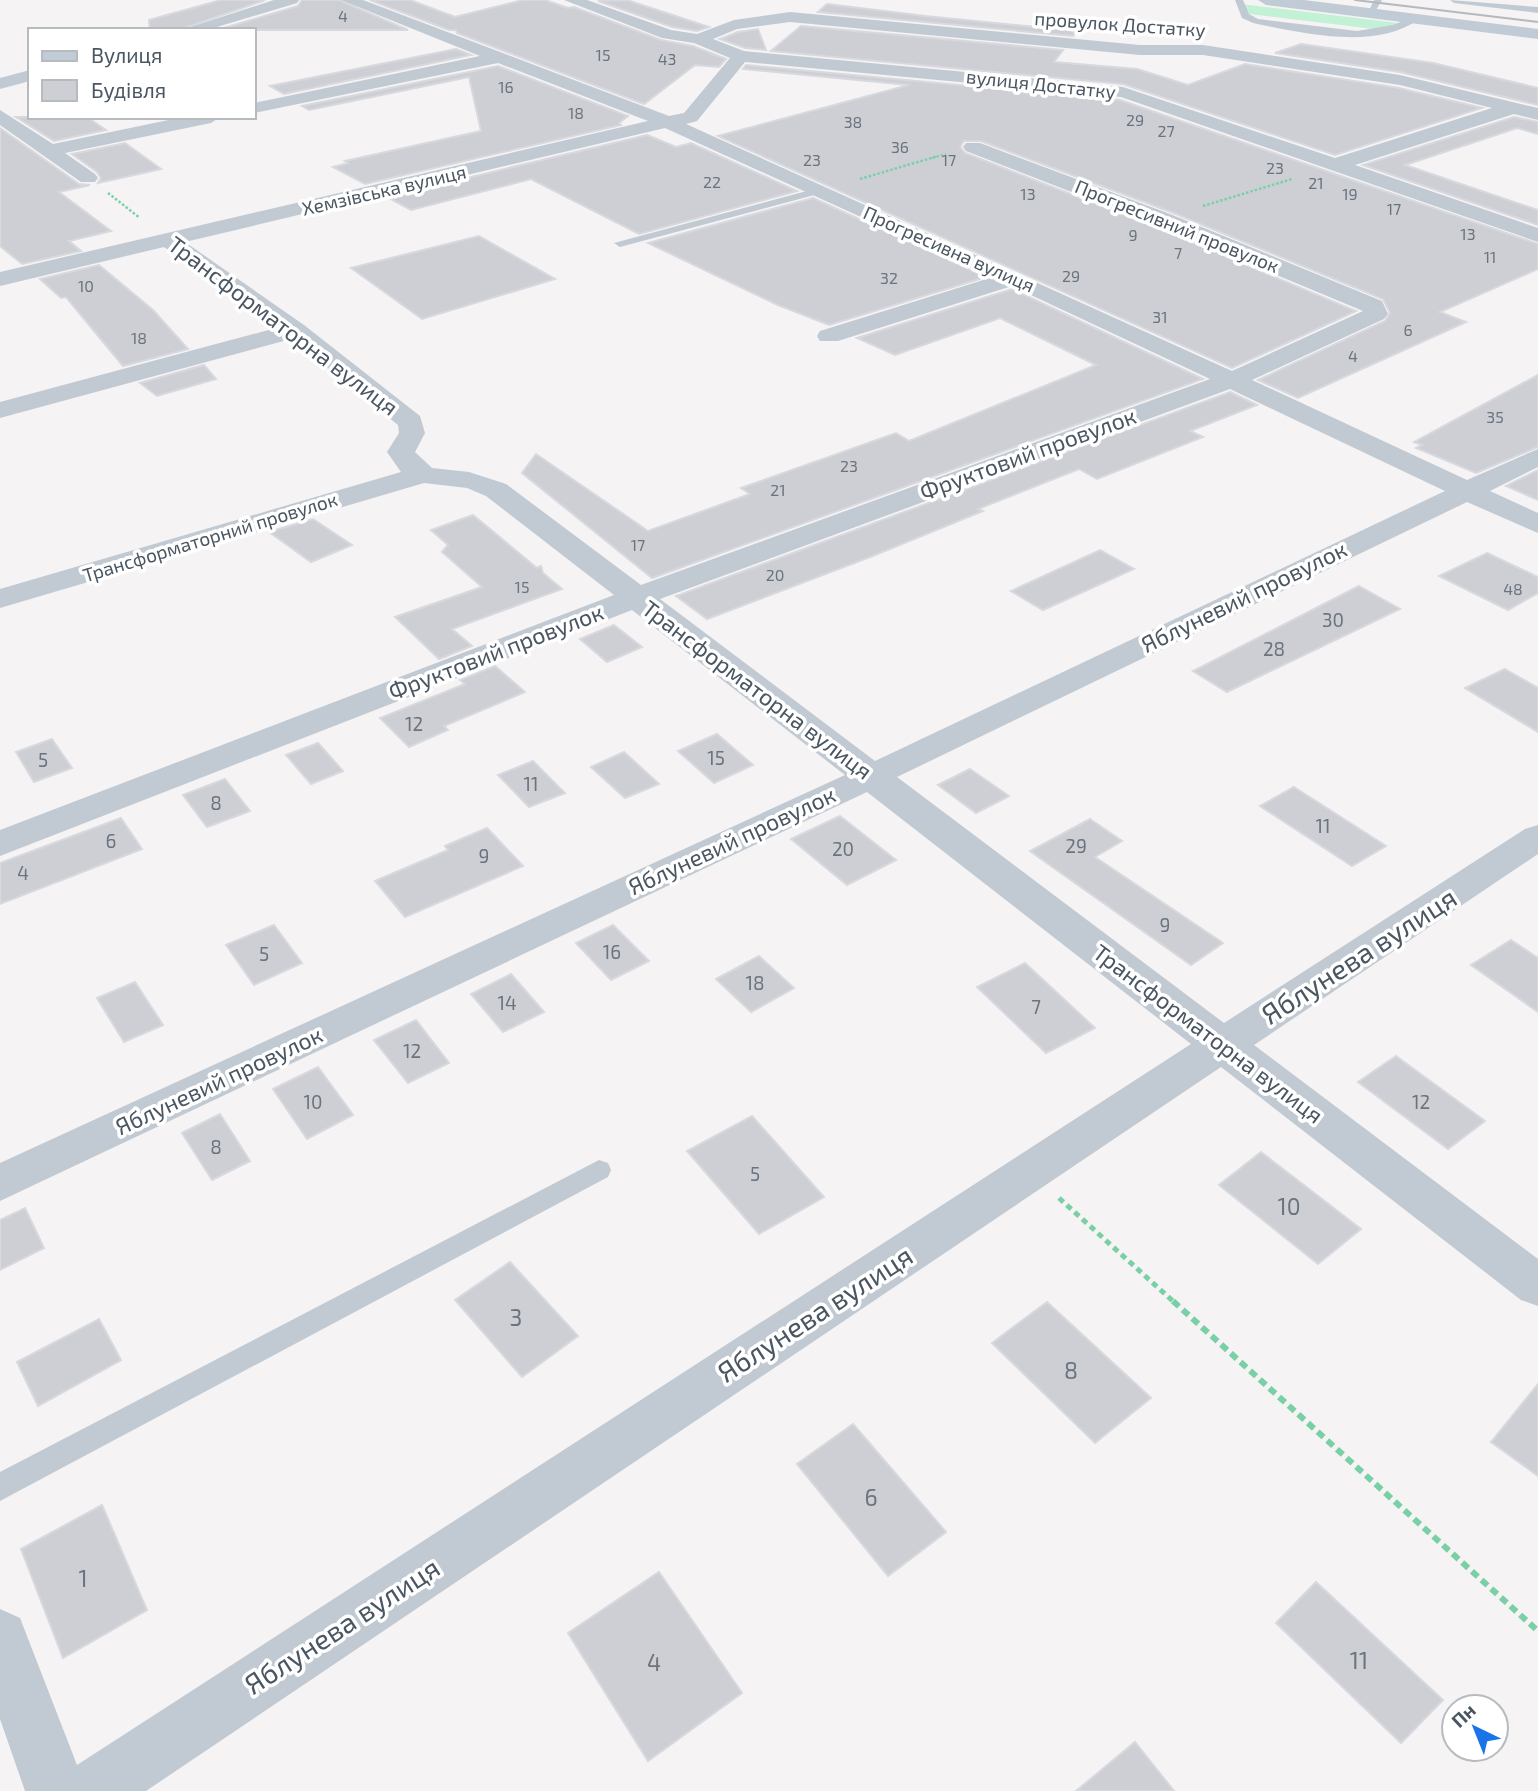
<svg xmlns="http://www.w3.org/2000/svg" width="1538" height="1791" font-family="'Exo 2',sans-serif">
<rect width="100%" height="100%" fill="#f5f3f3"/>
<path fill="#c3f1d5" d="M1240 4 1406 24 1374 29 1242 13Z"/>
<g fill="#cdcfd5" stroke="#d7d9de" stroke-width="2">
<path d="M221 0H265L179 30H150L149 20Z"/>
<path d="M302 0H339L408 30H217L298 6Z"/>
<path d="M370 0H410L455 17 523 0H545L568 8 574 7 661 40 693 46 726 59 719 67 695 65 644 104 457 33 456 30H449Z"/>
<path d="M627 0 645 6 709 27 697 31 672 27 598 1Z"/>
<path d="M827 4 925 16 1076 31 1073 36 818 12Z"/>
<path d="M801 26 1063 50 1054 62 1137 69 1188 85 1245 64 1399 88 1482 108 1335 155 1123 84 771 51Z"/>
<path d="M758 29 766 50 745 48 720 39 738 32Z"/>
<path d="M1301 44 1433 63 1538 88V105L1400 72 1275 53Z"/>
<path d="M456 49 471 55 284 94 270 86Z"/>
<path d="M746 65 1120 100 1538 244V269L1440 312 1466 322 1298 398 1258 380 1385 321 1390 313 1383 299 1171 212 981 141H964L960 147 965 153 1153 226 1356 311 1232 368 718 136 909 85 743 69Z"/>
<path d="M498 66 628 116 619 123 621 125 365 184 333 167 348 163 345 161 481 131 469 77 309 110 302 106Z"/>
<path d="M16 117H87L106 130 54 141Z"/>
<path d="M1514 117 1538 122V134L1517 128 1405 165 1538 210V225L1363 165Z"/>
<path d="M0 128 79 184 90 185 59 192 111 231 69 241 81 251 22 264 0 246Z"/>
<path d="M647 135 676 147 691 143 797 191 639 234 531 179 411 210 387 197Z"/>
<path d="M125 143 161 169 98 183 101 178 97 172 72 154Z"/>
<path d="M813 198 986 277 829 325 778 305 648 243Z"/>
<path d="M479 236 555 279 422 319 351 268Z"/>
<path d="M99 265 153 310 188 349 123 366 66 297 61 298 40 279Z"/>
<path d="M1012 289 1203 379 652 578 522 473 536 454 648 531 750 494 741 488 896 433 909 441 1096 365 1000 318 895 355 857 338Z"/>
<path d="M204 365 216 379 157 396 140 383Z"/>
<path d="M1538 375V447L1476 473 1416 448 1422 445 1414 442Z"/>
<path d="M1230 392 1257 405 1190 431 1203 437 1097 479 1079 469 978 509 983 511 870 557 707 619 676 596Z"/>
<path d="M1538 470V500L1506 486Z"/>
<path d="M473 515 537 568 541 566 543 573 562 589 452 629 472 646 439 659 395 617 482 587 442 552 448 545 431 530Z"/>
<path d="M313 519 352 545 311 562 269 532Z"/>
<path d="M1100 550 1134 569 1043 610 1011 591Z"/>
<path d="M1487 553 1538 577V593L1508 610 1439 576Z"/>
<path d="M1359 586 1400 609 1227 692 1193 671Z"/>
<path d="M614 625 642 647 607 662 580 639Z"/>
<path d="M495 666 525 692 444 726 448 730 409 747 380 718 465 684 460 680Z"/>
<path d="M1505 669 1538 688V732L1465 688Z"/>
<path d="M717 734 753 765 714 783 678 751Z"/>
<path d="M52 739 72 768 34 782 16 752Z"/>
<path d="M318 743 343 771 311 784 286 755Z"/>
<path d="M624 752 659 784 625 798 591 767Z"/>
<path d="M533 761 565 793 529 807 498 775Z"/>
<path d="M970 769 1009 796 976 813 938 785Z"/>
<path d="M225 779 250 811 207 827 183 795Z"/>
<path d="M1294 787 1386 846 1352 866 1260 806Z"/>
<path d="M840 816 896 860 847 885 791 839Z"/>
<path d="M121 818 142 849 0 904V863Z"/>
<path d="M1090 819 1122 841 1095 857 1223 943 1191 965 1030 851Z"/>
<path d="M487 828 523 866 405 917 375 881 448 850 445 846Z"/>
<path d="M274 925 302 963 254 985 226 945Z"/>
<path d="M613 925 649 961 611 980 576 943Z"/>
<path d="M1511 940 1538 958V1012L1471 965Z"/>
<path d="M759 956 794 988 751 1012 716 979Z"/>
<path d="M1025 963 1095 1028 1046 1053 977 987Z"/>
<path d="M511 974 544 1012 503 1032 471 994Z"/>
<path d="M135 982 163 1025 124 1042 97 998Z"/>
<path d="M416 1020 449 1063 408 1083 374 1040Z"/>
<path d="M1396 1056 1485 1121 1448 1149 1358 1082Z"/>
<path d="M318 1067 353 1115 307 1139 273 1089Z"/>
<path d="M220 1114 250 1161 212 1180 182 1133Z"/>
<path d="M752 1116 824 1197 759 1234 687 1151Z"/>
<path d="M1261 1152 1361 1229 1318 1264 1219 1185Z"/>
<path d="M25 1208 44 1248 0 1270V1220Z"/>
<path d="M510 1262 578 1336 522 1377 455 1300Z"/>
<path d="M1047 1302 1151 1398 1095 1443 992 1343Z"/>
<path d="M99 1319 121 1360 38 1406 17 1362Z"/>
<path d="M1538 1384V1476L1491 1442Z"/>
<path d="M853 1424 946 1532 888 1576 797 1464Z"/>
<path d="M102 1505 147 1610 63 1658 21 1549Z"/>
<path d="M659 1572 742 1693 648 1761 568 1633Z"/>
<path d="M1316 1582 1443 1700 1401 1743 1276 1623Z"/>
<path d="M1135 1742 1174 1791H1076Z"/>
</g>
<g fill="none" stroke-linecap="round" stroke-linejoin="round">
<path stroke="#7ad0a6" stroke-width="2" stroke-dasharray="2.5 2" stroke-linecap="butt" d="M932 158 946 154"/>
<g stroke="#7ad0a6" stroke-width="2.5" stroke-dasharray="2.5 2" stroke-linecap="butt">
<path d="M860 179 938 156"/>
<path d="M108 193 140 218"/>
<path d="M1203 206 1292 179"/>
</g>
<path stroke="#7ad0a6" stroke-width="5" stroke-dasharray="6 4.5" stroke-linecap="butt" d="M1059 1198 1175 1303"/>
<path stroke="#7ad0a6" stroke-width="6" stroke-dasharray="8 5" stroke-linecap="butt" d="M1173 1301 1538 1631"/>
<g fill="#c1cad2" fill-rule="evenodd">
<path d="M1235 0H1243L1249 14 1258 19 1357 31 1393 25 1415 16 1419 19C1376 51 1301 33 1253 23L1242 18Z"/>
<path d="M1374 0H1382L1373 15H1367Z"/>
<path d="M1450 0 1538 7V13L1454 3Z"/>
<path d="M818 188 824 191 822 193 620 247 614 243Z"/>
<path d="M599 1160 608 1163 611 1170 608 1177 0 1501V1472Z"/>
</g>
<g fill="#c1cad2" fill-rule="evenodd">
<path d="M274 0H299L297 3 207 30H181Z"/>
<path d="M341 0H363L669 116 684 113 730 58 694 43 662 38 564 0H587L671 30 697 34 734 20 790 12 1140 45H1203L1400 75 1538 108V120L1514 114 1355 165 1538 228V242L1121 97 745 62 697 121 686 124 1232 371 1363 311 1154 224 966 151 963 147 966 143H980L1170 214 1382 301 1388 314 1384 319 1252 380 1467 480 1538 449V467L1490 491 1538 513V533L1467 502 897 777 1224 1023 1525 829 1538 825V854L1254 1045 1538 1259V1306L1521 1300 1221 1067 146 1791H25L0 1719V1609L20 1618 77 1765 1191 1044 867 792 0 1201V1163L845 775 632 610 0 856V830L614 595 486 496 467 488 424 483 0 608V589L401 472 387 452 399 433 398 425 291 339 0 418V402L276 328 164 247 0 286V272L648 121 498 63 254 113V103L480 56ZM790 22 1140 55H1203L1400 85 1492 108 1335 158 1123 87 744 51 713 39 737 29ZM665 128 993 277 820 331 817 336 820 341H838L1012 286 1210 379 641 585 506 484 469 472 432 468 415 452 425 433 420 416 304 325 185 242ZM1230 389 1445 491 875 761 660 599Z"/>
<path d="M30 70V81L0 89V78Z"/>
<path d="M0 110 53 144 183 117H220L211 123 65 153 95 174 98 178 95 182H81L0 125Z"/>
</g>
<path fill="#c1cbd6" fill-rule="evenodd" d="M1258 0H1304L1538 29V39L1266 5Z"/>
<path stroke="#b5b8bd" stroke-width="2" d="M1355 0 1538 22"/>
</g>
<g text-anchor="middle" stroke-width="7" stroke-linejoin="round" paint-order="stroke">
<g font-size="16" fill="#6b747e">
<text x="343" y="22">4</text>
<text x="603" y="61">15</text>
<text x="667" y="65">43</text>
<text x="506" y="93">16</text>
<text x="576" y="119">18</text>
<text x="1135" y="126">29</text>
<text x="853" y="128">38</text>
<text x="1166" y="137">27</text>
<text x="900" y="153">36</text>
<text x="812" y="166">23</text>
<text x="949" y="166">17</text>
<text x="1275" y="174">23</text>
<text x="712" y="188">22</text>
<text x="1316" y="189">21</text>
<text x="1028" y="200">13</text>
<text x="1350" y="200">19</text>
<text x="1394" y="215">17</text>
<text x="1468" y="240">13</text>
<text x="1133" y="241">9</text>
<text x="1178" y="259">7</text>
<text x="1490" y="263">11</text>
<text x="1071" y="282">29</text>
<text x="889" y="284">32</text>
<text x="86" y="292">10</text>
<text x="1160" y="323">31</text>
<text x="1408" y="336">6</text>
<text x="139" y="344">18</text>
<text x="1353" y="362">4</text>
<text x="1495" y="423">35</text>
<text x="849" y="472">23</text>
<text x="778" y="496">21</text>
<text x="638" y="551">17</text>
<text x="775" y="581">20</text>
<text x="522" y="593">15</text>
<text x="1513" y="595">48</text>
</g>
<g font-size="19" fill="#4a5661" stroke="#fff">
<text transform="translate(1120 24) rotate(4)" y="7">провулок Достатку</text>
<text transform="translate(1041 84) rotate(6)" y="7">вулиця Достатку</text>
<text transform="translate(384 190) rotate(-13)" y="7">Хемзівська вулиця</text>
<text transform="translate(1177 226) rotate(22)" y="7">Прогресивний провулок</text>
<text transform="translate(949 249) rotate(24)" y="7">Прогресивна вулиця</text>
<text transform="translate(210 537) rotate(-17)" y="7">Трансформаторний провулок</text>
</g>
<g font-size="19" fill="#6b747e">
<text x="1333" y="627">30</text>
<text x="1274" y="656">28</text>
<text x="414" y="731">12</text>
<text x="716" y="765">15</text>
<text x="43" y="767">5</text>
<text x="531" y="791">11</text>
<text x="216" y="810">8</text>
<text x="1323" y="833">11</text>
<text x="111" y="848">6</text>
<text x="1076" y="853">29</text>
<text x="843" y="856">20</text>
<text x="484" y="863">9</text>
<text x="23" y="880">4</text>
<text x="1165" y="932">9</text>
<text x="612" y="959">16</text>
<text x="264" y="961">5</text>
<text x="755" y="990">18</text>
<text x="507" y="1010">14</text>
<text x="1036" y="1014">7</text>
<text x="412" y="1058">12</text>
<text x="313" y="1109">10</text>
<text x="1421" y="1109">12</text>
<text x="216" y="1154">8</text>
<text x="755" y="1181">5</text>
</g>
<g font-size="23" fill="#4a5661" stroke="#fff">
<text transform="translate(283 326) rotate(37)" y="8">Трансформаторна вулиця</text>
<text transform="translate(1028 454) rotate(-20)" y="8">Фруктовий провулок</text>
<text transform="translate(1244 597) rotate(-26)" y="8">Яблуневий провулок</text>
<text transform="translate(496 652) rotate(-21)" y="8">Фруктовий провулок</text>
<text transform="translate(757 690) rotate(37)" y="8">Трансформаторна вулиця</text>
<text transform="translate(732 841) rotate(-25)" y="8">Яблуневий провулок</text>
<text transform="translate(1208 1034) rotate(37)" y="8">Трансформаторна вулиця</text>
<text transform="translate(219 1081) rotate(-25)" y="8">Яблуневий провулок</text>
</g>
<g font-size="23" fill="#6b747e">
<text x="1289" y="1215">10</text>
<text x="516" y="1326">3</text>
<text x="1071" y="1379">8</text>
<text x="871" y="1506">6</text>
<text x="83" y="1587">1</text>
<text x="1359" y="1669">11</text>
<text x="654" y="1671">4</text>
</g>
<g font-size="28" fill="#4a5661" stroke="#fff">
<text transform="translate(1359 956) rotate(-33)" y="10">Яблунева вулиця</text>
<text transform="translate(815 1314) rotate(-33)" y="10">Яблунева вулиця</text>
<text transform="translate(342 1626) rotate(-33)" y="10">Яблунева вулиця</text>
</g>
</g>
<rect x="28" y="28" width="228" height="91" fill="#ffffff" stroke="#b7bbc0" stroke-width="2"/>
<rect x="42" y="51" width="35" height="10" fill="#c1cbd6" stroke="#b7bbc0" stroke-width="2"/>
<text x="91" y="63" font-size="21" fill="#4a5661">Вулиця</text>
<rect x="42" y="80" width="35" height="21" fill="#cdcfd5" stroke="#b7bbc0" stroke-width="2"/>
<text x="91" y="98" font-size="21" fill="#4a5661">Будівля</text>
<g transform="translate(1475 1728) rotate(317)"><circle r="33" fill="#ffffff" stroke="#b7bbc0" stroke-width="2"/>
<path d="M0-5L12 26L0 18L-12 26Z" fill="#1a73e8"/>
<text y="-10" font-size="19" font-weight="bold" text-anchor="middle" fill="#4a5661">Пн</text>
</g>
</svg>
